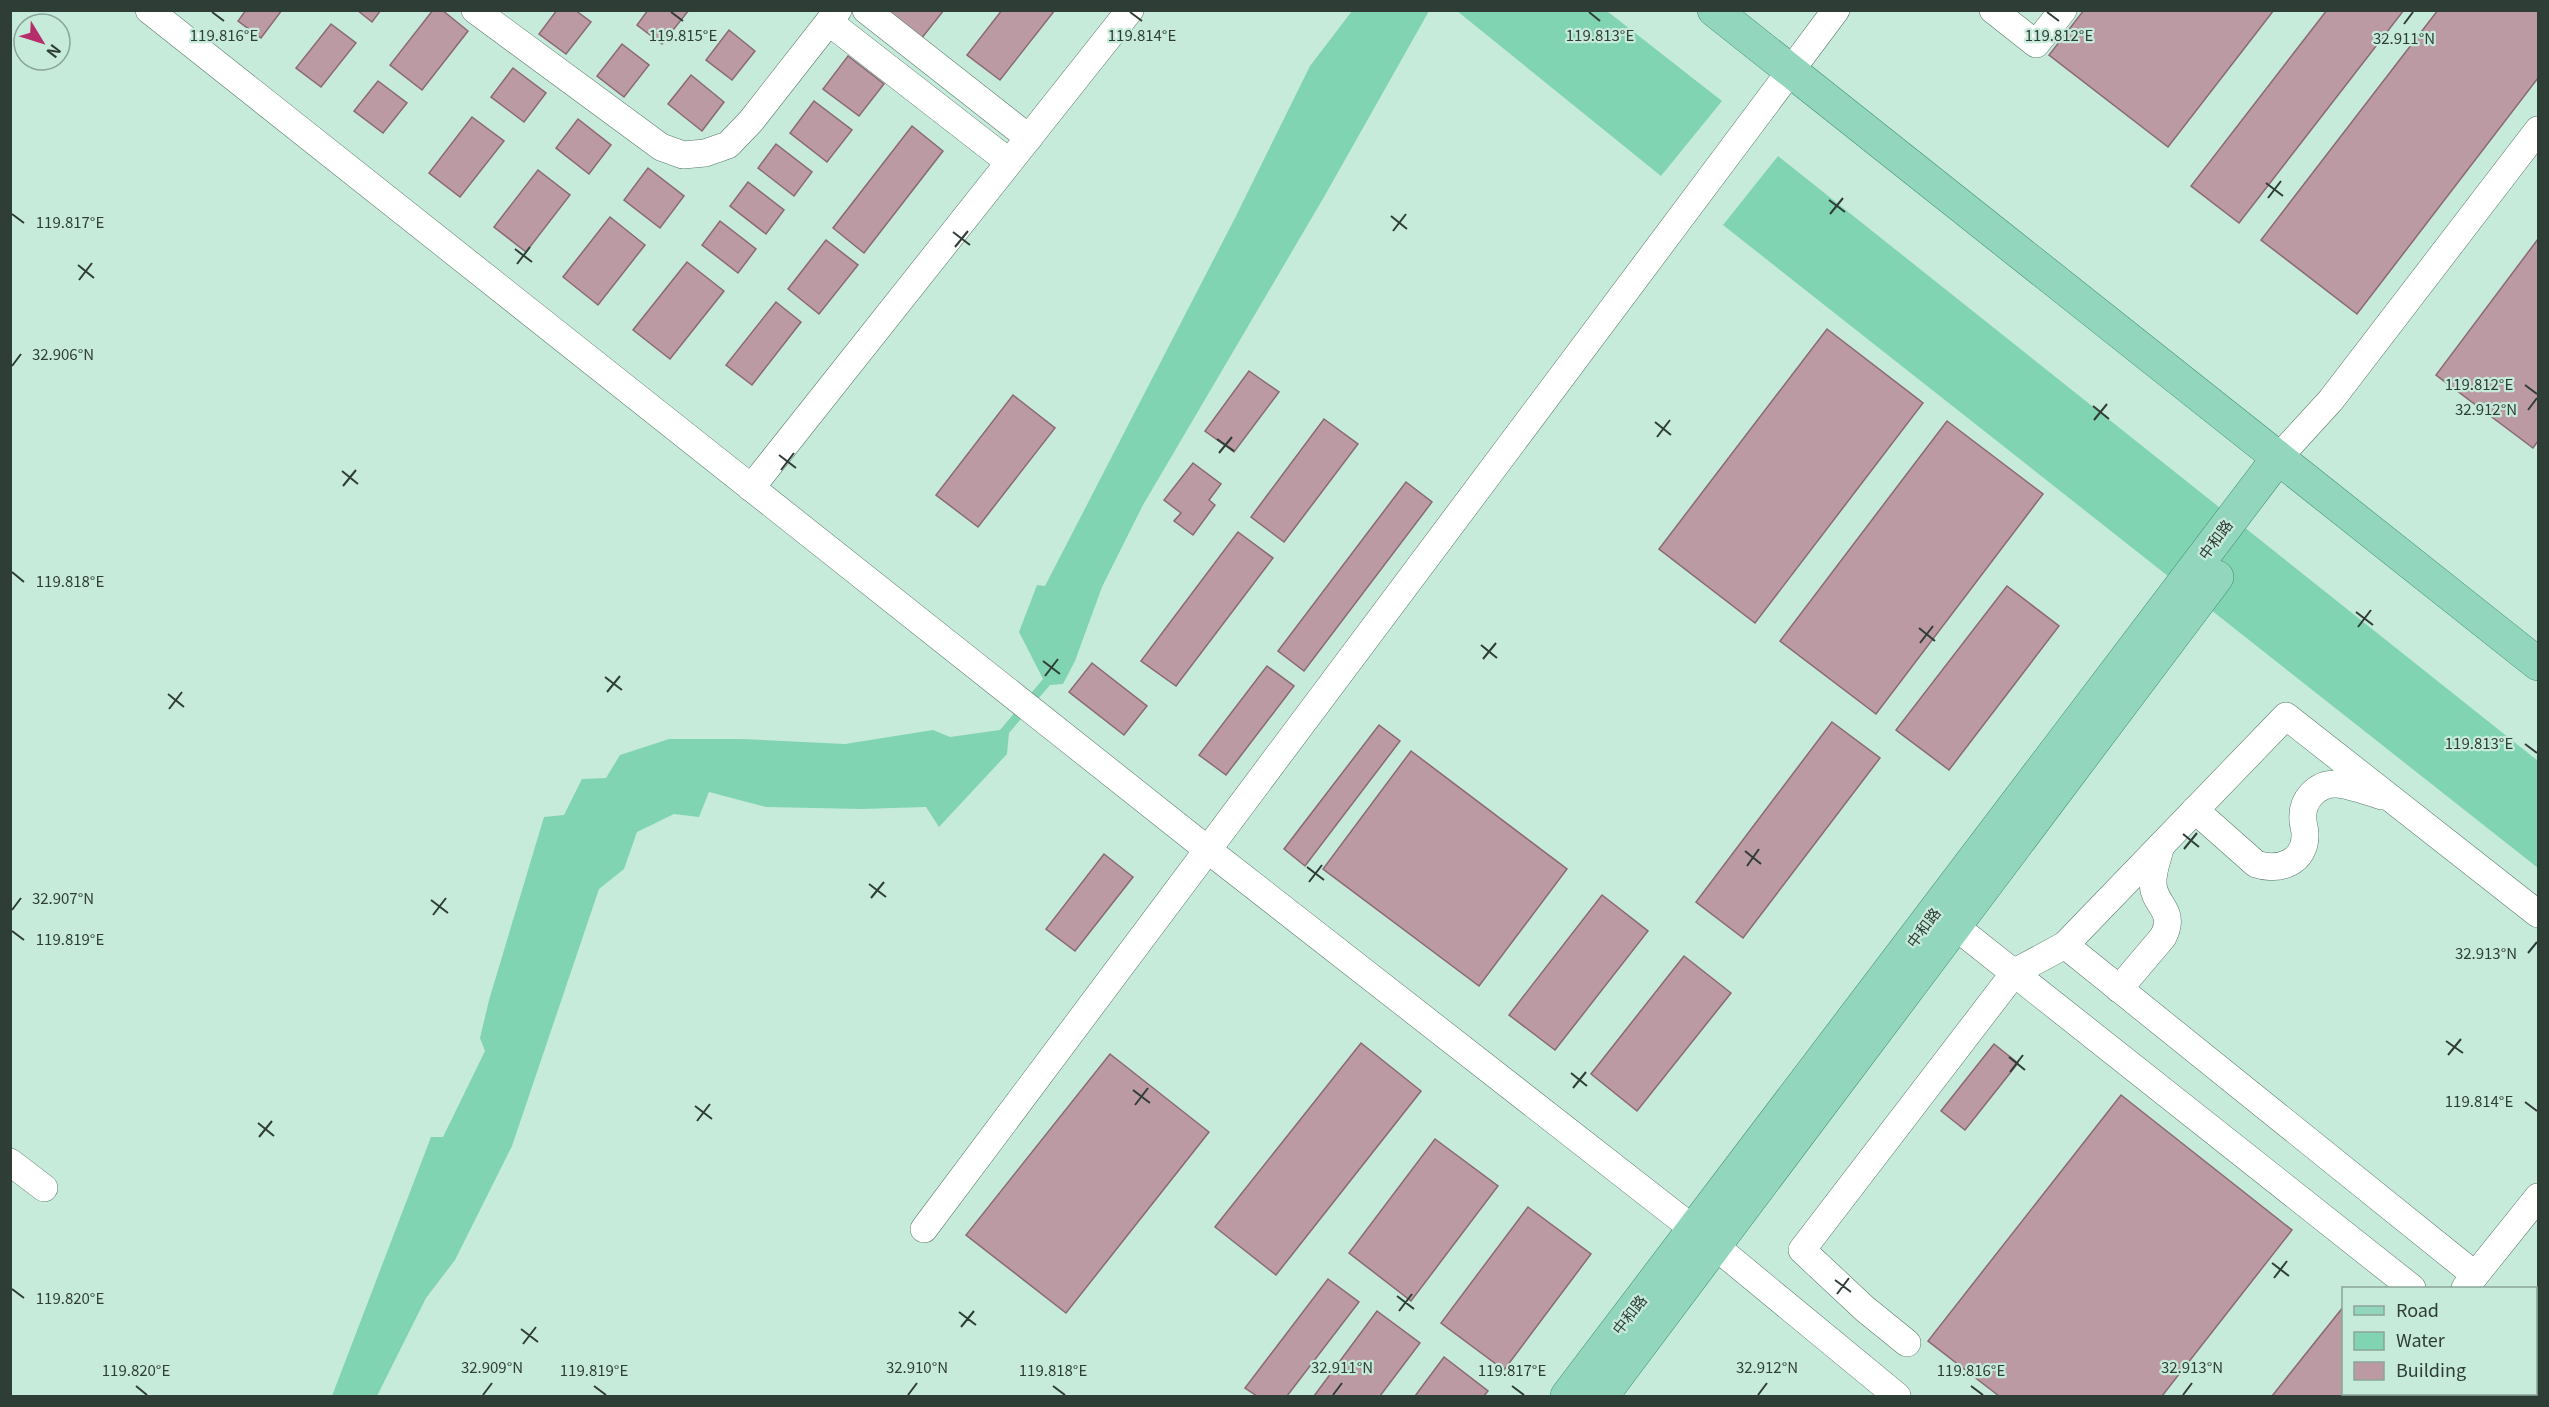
<svg xmlns="http://www.w3.org/2000/svg" width="2549" height="1407" font-family="Georgia,'Noto Sans SC',serif">
<rect width="100%" height="100%" fill="#c7ebdb"/>
<g fill="#80d4b1">
<path d="M1352 11H1429L1324 197 1143 505 1102 587 1075 661 1063 684 1050 685 1009 733 1007 754 939 827 926 807 861 809 766 807 709 792 699 817 674 814 637 832 624 869 599 889 512 1146 455 1260 426 1298 377 1396H332L431 1137H443L485 1051 480 1038 489 1000 544 817 564 815 582 779 606 778 620 755 669 739H743L845 744 933 730 950 737 1000 730 1043 679 1019 632 1037 585 1045 586 1235 218 1310 66Z"/>
<path d="M1457 11H1607L1722 101 1661 176Z"/>
<path d="M1778 156 2538 761V868L1723 225Z"/>
</g>
<g fill="#bc9aa4" stroke="#8a6974" stroke-width="1.5">
<path d="M246 10H282L261 38 238 21Z"/>
<path d="M357 10H381L372 22Z"/>
<path d="M433 10H442L468 31 422 90 390 65Z"/>
<path d="M557 10H575L591 22 566 54 539 34Z"/>
<path d="M648 10H689L662 44 637 25Z"/>
<path d="M884 10H944L921 39Z"/>
<path d="M1002 10H1055L1000 80 967 55Z"/>
<path d="M2084 10H2274L2168 147 2049 55Z"/>
<path d="M2327 10H2404L2239 223 2191 186Z"/>
<path d="M2438 10H2538V78L2357 314 2261 240Z"/>
<path d="M331 24 356 43 321 87 296 68Z"/>
<path d="M729 30 755 51 732 80 706 60Z"/>
<path d="M622 44 649 65 624 97 597 76Z"/>
<path d="M848 56 884 84 859 116 823 89Z"/>
<path d="M513 68 546 93 524 122 491 97Z"/>
<path d="M691 75 724 102 702 131 668 104Z"/>
<path d="M378 81 407 103 383 133 354 111Z"/>
<path d="M814 101 852 130 827 162 790 133Z"/>
<path d="M472 117 504 141 460 197 429 173Z"/>
<path d="M578 119 611 145 589 174 556 148Z"/>
<path d="M912 126 943 151 864 253 833 228Z"/>
<path d="M776 144 812 172 794 196 758 168Z"/>
<path d="M648 168 684 196 660 228 624 200Z"/>
<path d="M538 170 570 195 526 252 494 227Z"/>
<path d="M748 182 784 210 766 234 730 206Z"/>
<path d="M610 217 645 245 598 305 563 277Z"/>
<path d="M720 221 756 249 738 273 702 245Z"/>
<path d="M2538 239V441L2533 448 2436 375Z"/>
<path d="M826 240 858 265 819 314 788 289Z"/>
<path d="M687 262 724 291 670 359 633 330Z"/>
<path d="M776 302 801 322 752 385 726 365Z"/>
<path d="M1827 329 1923 403 1755 623 1659 549Z"/>
<path d="M1249 371 1279 392 1234 452 1205 431Z"/>
<path d="M1013 395 1055 428 978 527 936 495Z"/>
<path d="M1324 419 1358 444 1284 542 1251 517Z"/>
<path d="M1947 421 2043 494 1876 714 1780 641Z"/>
<path d="M1193 463 1221 484 1209 500 1215 505 1193 535 1174 521 1181 513 1164 500Z"/>
<path d="M1406 482 1432 502 1304 671 1278 651Z"/>
<path d="M1238 532 1273 558 1176 686 1141 661Z"/>
<path d="M2007 586 2059 626 1949 770 1896 730Z"/>
<path d="M1092 663 1147 706 1124 735 1069 692Z"/>
<path d="M1267 666 1294 686 1226 775 1199 755Z"/>
<path d="M1832 722 1880 758 1743 938 1696 902Z"/>
<path d="M1379 725 1400 741 1305 866 1284 849Z"/>
<path d="M1411 751 1567 869 1479 986 1323 869Z"/>
<path d="M1104 854 1133 877 1075 951 1046 929Z"/>
<path d="M1602 895 1648 931 1555 1050 1509 1015Z"/>
<path d="M1684 956 1731 993 1637 1111 1591 1074Z"/>
<path d="M1361 1043 1421 1091 1276 1275 1215 1227Z"/>
<path d="M1994 1044 2018 1063 1965 1130 1941 1111Z"/>
<path d="M1110 1054 1209 1132 1066 1313 966 1235Z"/>
<path d="M2121 1095 2292 1230 2162 1396H1999L1928 1341Z"/>
<path d="M1435 1139 1498 1186 1411 1301 1349 1253Z"/>
<path d="M1528 1207 1591 1254 1504 1370 1441 1323Z"/>
<path d="M1328 1279 1359 1302 1287 1396H1257L1245 1388Z"/>
<path d="M2344 1306V1394H2391L2388 1396H2272Z"/>
<path d="M1377 1311 1420 1343 1380 1396H1314Z"/>
<path d="M1444 1357 1488 1391 1484 1396H1415Z"/>
</g>
<g fill="none" stroke-linecap="round" stroke-linejoin="round">
<g stroke="#58796a" stroke-width="28">
<g id="minor">
<path d="M149 10 1208 850 1715 1246 1897 1396"/>
<path d="M475 10 661 147 683 155 705 153 728 145 751 121 838 10"/>
<path d="M866 10 1029 138"/>
<path d="M1993 10 2036 44 2063 10"/>
<path d="M829 22 1009 162"/>
<path d="M2278 458 2331 400 2538 130"/>
<path d="M751 488 1130 10"/>
<path d="M2195 810 2256 864C2279 872 2306 862 2305 834 2305 829 2303 825 2303 820 2301 800 2317 783 2337 784 2351 785 2368 792 2382 796"/>
<path d="M1956 927 2412 1288"/>
<path d="M2065 945 2475 1275"/>
<path d="M2119 989 2163 937C2177 910 2154 906 2153 884 2152 872 2158 857 2161 846"/>
<path d="M10 1162 44 1188"/>
<path d="M924 1229 1836 10"/>
<path d="M2465 1288 2538 1197"/>
<path d="M1907 1343 1865 1309 1802 1250 2015 972 2065 945 2286 716 2538 914"/>
</g>
</g>
<g stroke="#3f8e72" stroke-width="34">
<g id="major">
<path d="M1714 10 2538 664"/>
<path d="M1567 1396 2278 458"/>
<path d="M1602 1396 2217 577"/>
</g>
</g>
<use href="#minor" stroke="#fff" stroke-width="27"/>
<use href="#major" stroke="#91d6bd" stroke-width="33"/>
</g>
<path fill="none" stroke="#2f3d37" stroke-width="2" d="M212 12 224 21M671 12 683 21M1130 12 1142 21M1589 12 1600 21M2047 12 2059 21M2404 24 2413 12M2266 183 2283 196M2268 198 2281 181M1829 200 1845 212M12 214 24 223M1830 214 1843 198M1391 216 1407 229M1393 231 1406 214M953 232 970 245M955 247 968 231M515 249 532 262M517 264 530 247M78 265 94 278M79 280 92 263M12 366 21 354M2525 385 2537 394M2093 406 2109 419M2528 410 2537 398M2094 420 2107 404M1655 422 1671 435M1657 437 1670 420M1217 439 1234 451M1219 453 1232 437M779 455 796 468M781 470 794 453M342 471 358 484M343 486 356 470M12 572 24 582M2356 612 2373 625M2358 627 2371 610M1919 628 1935 641M1920 643 1933 626M1481 645 1497 658M1483 659 1496 643M1043 661 1060 674M1045 676 1058 659M605 677 622 690M607 692 620 676M168 694 184 707M169 709 182 692M2525 744 2537 753M2183 834 2199 847M2184 849 2197 833M1745 851 1761 864M1747 866 1759 849M1307 867 1324 880M1309 882 1322 865M869 884 886 897M871 898 884 882M431 900 448 913M12 910 21 898M433 915 446 898M12 931 24 940M2528 953 2537 942M2446 1041 2463 1053M2448 1055 2461 1039M2009 1057 2025 1070M2010 1072 2023 1055M1571 1073 1587 1086M1573 1088 1586 1072M1133 1090 1150 1103M2525 1102 2537 1111M1135 1105 1148 1088M695 1106 712 1119M697 1121 710 1104M258 1123 274 1136M259 1137 272 1121M2272 1263 2289 1276M2274 1278 2287 1261M1835 1280 1851 1292M12 1289 24 1298M1837 1294 1849 1278M1397 1296 1414 1309M1399 1311 1412 1294M959 1312 976 1325M961 1327 974 1311M521 1329 538 1342M523 1344 536 1327M136 1386 147 1395M594 1386 606 1395M1053 1386 1065 1395M1512 1386 1524 1395M1971 1386 1983 1395M483 1395 492 1383M908 1395 917 1383M1333 1395 1342 1383M1758 1395 1767 1383M2183 1395 2192 1383"/>
<g text-anchor="middle" stroke-width="4.5" stroke-linejoin="round" paint-order="stroke">
<g font-size="15" fill="#2f3d37" stroke="#c7ebdb">
<text transform="translate(2216 540) rotate(-53)" y="5">中和路</text>
<text transform="translate(1924 928) rotate(-53)" y="5">中和路</text>
<text transform="translate(1630 1315) rotate(-52)" y="5">中和路</text>
</g>
</g>
<g font-size="15" text-anchor="middle" fill="#2f3d37" stroke="#c7ebdb" stroke-width="4.5" stroke-linejoin="round" paint-order="stroke">
<text x="224" y="41">119.816°E</text>
<text x="683" y="41">119.815°E</text>
<text x="1142" y="41">119.814°E</text>
<text x="1600" y="41">119.813°E</text>
<text x="2059" y="41">119.812°E</text>
<text x="2404" y="44">32.911°N</text>
<text x="70" y="228">119.817°E</text>
<text x="63" y="360">32.906°N</text>
<text x="2479" y="390">119.812°E</text>
<text x="2486" y="415">32.912°N</text>
<text x="70" y="587">119.818°E</text>
<text x="2479" y="749">119.813°E</text>
<text x="63" y="904">32.907°N</text>
<text x="70" y="945">119.819°E</text>
<text x="2486" y="959">32.913°N</text>
<text x="2479" y="1107">119.814°E</text>
<text x="70" y="1304">119.820°E</text>
<text x="492" y="1373">32.909°N</text>
<text x="917" y="1373">32.910°N</text>
<text x="1342" y="1373">32.911°N</text>
<text x="1767" y="1373">32.912°N</text>
<text x="2192" y="1373">32.913°N</text>
<text x="136" y="1376">119.820°E</text>
<text x="594" y="1376">119.819°E</text>
<text x="1053" y="1376">119.818°E</text>
<text x="1512" y="1376">119.817°E</text>
<text x="1971" y="1376">119.816°E</text>
</g>
<rect width="2549" height="1407" fill="none" stroke="#2f3d37" stroke-width="24"/>
<rect x="2342" y="1287" width="195" height="108" fill="#c7ebdb" stroke="#8aa599" stroke-width="1.5"/>
<rect x="2354" y="1306" width="30" height="9" fill="#91d6bd" stroke="#8aa599" stroke-width="1.5"/>
<text x="2396" y="1317" font-size="18" fill="#2f3d37">Road</text>
<rect x="2354" y="1332" width="30" height="18" fill="#80d4b1" stroke="#8aa599" stroke-width="1.5"/>
<text x="2396" y="1347" font-size="18" fill="#2f3d37">Water</text>
<rect x="2354" y="1362" width="30" height="18" fill="#bc9aa4" stroke="#8aa599" stroke-width="1.5"/>
<text x="2396" y="1377" font-size="18" fill="#2f3d37">Building</text>
<g transform="translate(42 42) rotate(128)"><circle r="28" fill="#c7ebdb" stroke="#8aa599" stroke-width="1.5"/>
<path d="M0-4.5L10 22L0 15L-10 22Z" fill="#b62d6b"/>
<text y="-9" font-size="16" font-weight="bold" text-anchor="middle" fill="#2f3d37">N</text>
</g>
</svg>
